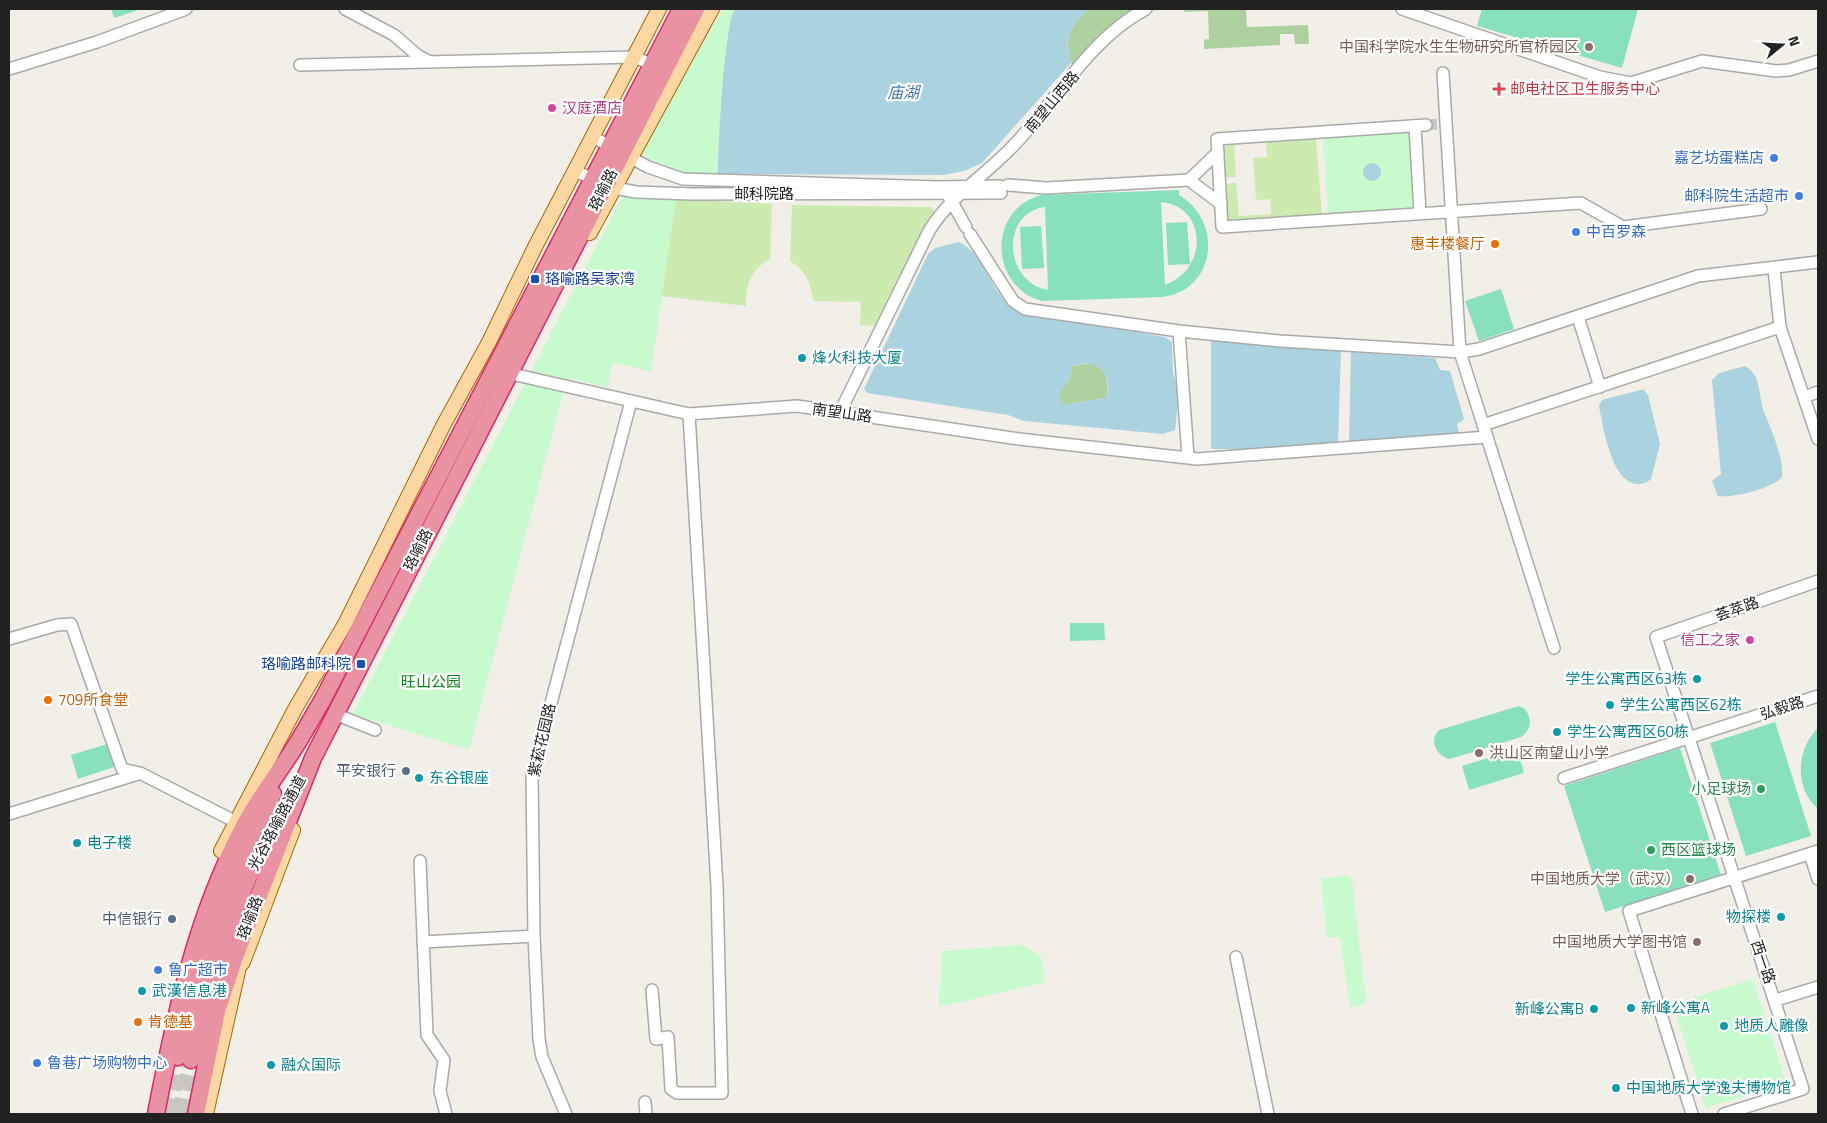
<svg xmlns="http://www.w3.org/2000/svg" width="1827" height="1123" font-family="'Titillium Web','Noto Sans SC',sans-serif">
<rect width="100%" height="100%" fill="#f2efe9"/>
<g fill="#cdebb0">
<path d="M1316 138 1322 217 1226 223 1223 184 1236 183 1239 216 1271 214 1270 199 1256 200 1253 158 1267 157 1266 141Z"/>
<path d="M1234 144 1236 177 1222 178 1220 145Z"/>
<path d="M676 199 772 204 770 259C750 270 746 285 746 306L661 296Z"/>
<path d="M792 205 931 207 935 212 877 326 860 325 861 302 813 301C811 283 806 271 790 261Z"/>
</g>
<g fill="#add19e">
<path d="M1088 9H1133L1112 25 1077 67 1071 63C1064 37 1070 27 1088 9Z"/>
<path d="M1184 9H1246L1247 27 1308 25 1309 44H1295L1294 34H1280V45L1204 49V40L1209 39 1208 11 1184 12Z"/>
<path d="M1089 363C1106 365 1110 384 1106 398L1063 405 1058 394 1069 380 1072 366Z"/>
</g>
<g fill="#c7facc">
<path d="M723 9H735C724 25 718 148 718 174 697 174 668 175 651 163 647 160 645 153 643 149Z"/>
<path d="M1409 130 1415 211 1328 216 1323 136Z"/>
<path d="M623 195 676 199 651 372 612 362 608 387 567 378 469 750 353 714Z"/>
<path d="M1348 875 1352 879 1366 1004 1350 1008 1340 937H1327L1321 879Z"/>
<path d="M1023 945 1041 957 1045 982 939 1007 942 951Z"/>
<path d="M1753 979 1786 1083 1706 1108 1673 1004Z"/>
</g>
<g fill="#88e0be" fill-rule="evenodd">
<path d="M111 9H141L114 18Z"/>
<path d="M1482 9H1638L1622 68 1477 26Z"/>
<path d="M1179 190V195C1223 221 1217 289 1163 297L1042 301C989 287 987 208 1042 195ZM1161 202C1207 206 1209 269 1165 285ZM1044 207H1045L1048 290C1005 283 999 215 1044 207Z"/>
<path d="M1187 222 1190 264 1168 265 1166 223Z"/>
<path d="M1041 226 1044 268 1022 269 1020 227Z"/>
<path d="M1501 289 1514 329 1479 341 1465 301Z"/>
<path d="M1070 623H1104L1105 640 1070 641Z"/>
<path d="M1519 706 1525 709C1533 720 1531 730 1521 737L1450 759C1437 757 1428 741 1439 730Z"/>
<path d="M1775 722 1811 836 1746 856 1710 743Z"/>
<path d="M1818 728V809C1794 789 1796 749 1818 728Z"/>
<path d="M107 744 114 767 78 779 71 755Z"/>
<path d="M1680 748 1721 875 1605 912 1564 786Z"/>
<path d="M1517 749 1524 773 1469 790 1462 766Z"/>
</g>
<g fill="#aad3df" fill-rule="evenodd">
<path d="M735 9H1088C1070 27 1064 37 1071 63L982 163 964 171 944 175 718 174C718 148 724 25 735 9Z"/>
<circle cx="1372" cy="172" r="9"/>
<path d="M958 242C983 250 992 296 1016 311L1165 337 1172 342 1173 373 1179 393 1175 430 1163 434 1024 421 1008 415 867 393 864 389 928 254 935 248ZM1086 363C1105 364 1111 382 1106 398L1063 405 1058 394 1069 380 1072 366Z"/>
<path d="M1211 338 1341 351 1338 442 1259 449H1211Z"/>
<path d="M1351 352 1435 358 1440 370 1450 371 1464 419 1457 424 1459 434 1349 441Z"/>
<path d="M1745 366C1762 374 1758 397 1764 412 1771 429 1784 458 1782 477 1772 489 1733 498 1718 496L1712 481 1721 474 1712 380 1719 373Z"/>
<path d="M1640 390H1644L1648 395 1660 444 1651 479C1647 483 1643 484 1637 484 1611 482 1603 426 1599 406L1602 400Z"/>
</g>
<g fill="none" stroke-linecap="round" stroke-linejoin="round">
<path stroke="#c8c6c1" stroke-width="11" stroke-dasharray="11 5.5" stroke-linecap="butt" d="M1426 125 1441 124"/>
<g stroke="#c8c6c1" stroke-width="16" stroke-dasharray="16 8" stroke-linecap="butt">
<path d="M169 1114 178 1057"/>
<path d="M180 1114 191 1060"/>
</g>
<g stroke="#a9a9a9" stroke-width="14">
<g id="minor">
<path d="M345 9 394 35 417 55 430 62"/>
<path d="M1402 9 1600 77 1631 83 1702 61 1776 71 1789 70 1818 61"/>
<path d="M300 65 634 57 651 64"/>
<path d="M9 69 97 42 186 9"/>
<path d="M1443 73 1460 352 1554 648"/>
<path d="M1426 125 1217 139 1222 227 1581 203 1623 227 1761 209"/>
<path d="M1415 126 1420 213"/>
<path d="M593 137 648 167 683 179 938 187 1000 186"/>
<path d="M575 171 614 188 636 192 692 194 1001 193"/>
<path d="M1189 180 1218 152"/>
<path d="M1008 185 1046 188 1189 180 1221 204"/>
<path d="M949 197 966 227"/>
<path d="M970 234 1013 301 1025 309 1179 331 1280 341 1460 352 1479 349 1698 276 1818 262"/>
<path d="M1774 269 1780 327 1818 439"/>
<path d="M1578 317 1600 387"/>
<path d="M1179 331 1188 457"/>
<path d="M508 373 689 414 797 406 1019 439 1197 459 1487 437"/>
<path d="M1804 397 1818 392"/>
<path d="M840 412 929 231C951 195 986 175 1014 145 1057 100 1090 38 1146 9"/>
<path d="M1483 425 1780 327"/>
<path d="M9 639 57 625 71 624 122 769 140 773 242 825"/>
<path d="M335 714 375 730"/>
<path d="M1564 778 1818 696"/>
<path d="M9 814 138 774"/>
<path d="M1810 854 1818 879"/>
<path d="M420 861 427 1035 444 1060 440 1091 446 1114"/>
<path d="M423 942 534 936"/>
<path d="M1236 957 1268 1114"/>
<path d="M652 990 656 1039 668 1037 671 1089 677 1093H722L717 886 689 414"/>
<path d="M1776 1000 1818 987"/>
<path d="M645 1102 646 1114"/>
<path d="M566 1114 542 1057 539 1039 534 936 532 775 631 401"/>
<path d="M1692 1114 1629 911 1818 851"/>
<path d="M1724 1114 1803 1089 1656 637 1818 581"/>
</g>
</g>
<g stroke="#9f6b00" stroke-width="16">
<g id="major">
<path d="M590 233 712 9"/>
<path d="M221 851 295 709 345 624 444 424 489 342 535 247 659 9"/>
<path d="M206 1114 239 967 243 962 293 830"/>
</g>
</g>
<g stroke="#dc2a67" stroke-width="19">
<g id="highway">
<path d="M178 1057C193 995 211 933 236 874 247 847 261 820 273 794"/>
<path d="M191 1060C211 971 238 886 284 807"/>
<path d="M156 1114C175 1015 196 916 244 826 257 801 274 779 289 756 301 739 311 719 322 701L681 9"/>
<path d="M196 1114 217 1011 236 954 313 758 696 9"/>
</g>
</g>
<use href="#minor" stroke="#fff" stroke-width="11"/>
<use href="#major" stroke="#fcd6a3" stroke-width="14"/>
<use href="#highway" stroke="#e892a2" stroke-width="16"/>
</g>
<g fill="#8d6e63" stroke="#fff" stroke-width="2">
<circle cx="1589" cy="47" r="5"/>
<circle cx="1479" cy="753" r="5"/>
<circle cx="1690" cy="879" r="5"/>
<circle cx="1697" cy="942" r="5"/>
</g>
<path fill="#e0444e" stroke="#fff" stroke-width="2" d="M1496.5 81.5h5v5h5v5h-5v5h-5v-5h-5v-5h5z"/>
<g fill="#d1479c" stroke="#fff" stroke-width="2">
<circle cx="552" cy="108" r="5"/>
<circle cx="1750" cy="640" r="5"/>
</g>
<g fill="#3f7fe0" stroke="#fff" stroke-width="2">
<circle cx="1774" cy="158" r="5"/>
<circle cx="1799" cy="196" r="5"/>
<circle cx="1576" cy="232" r="5"/>
<circle cx="158" cy="970" r="5"/>
<circle cx="37" cy="1063" r="5"/>
</g>
<g fill="#e8710a" stroke="#fff" stroke-width="2">
<circle cx="1495" cy="244" r="5"/>
<circle cx="48" cy="700" r="5"/>
<circle cx="138" cy="1022" r="5"/>
</g>
<g fill="#1a4fb4" stroke="#fff" stroke-width="2">
<rect x="530" y="274" width="10" height="10" rx="2.5"/>
<rect x="356" y="659" width="10" height="10" rx="2.5"/>
</g>
<g fill="#0f9aa8" stroke="#fff" stroke-width="2">
<circle cx="802" cy="358" r="5"/>
<circle cx="1697" cy="679" r="5"/>
<circle cx="1610" cy="705" r="5"/>
<circle cx="1557" cy="732" r="5"/>
<circle cx="419" cy="778" r="5"/>
<circle cx="77" cy="843" r="5"/>
<circle cx="1781" cy="917" r="5"/>
<circle cx="142" cy="991" r="5"/>
<circle cx="1631" cy="1008" r="5"/>
<circle cx="1594" cy="1009" r="5"/>
<circle cx="1724" cy="1026" r="5"/>
<circle cx="271" cy="1065" r="5"/>
<circle cx="1616" cy="1088" r="5"/>
</g>
<g fill="#5c6f8a" stroke="#fff" stroke-width="2">
<circle cx="406" cy="771" r="5"/>
<circle cx="172" cy="919" r="5"/>
</g>
<g fill="#2e9e5b" stroke="#fff" stroke-width="2">
<circle cx="1761" cy="789" r="5"/>
<circle cx="1651" cy="850" r="5"/>
</g>
<g text-anchor="middle" stroke-width="4.5" stroke-linejoin="round" paint-order="stroke">
<g font-size="15" fill="#785e54" stroke="#fff" text-anchor="end">
<text x="1579" y="52">中国科学院水生生物研究所官桥园区</text>
<text x="1489" y="758" text-anchor="start">洪山区南望山小学</text>
<text x="1680" y="884">中国地质大学（武汉）</text>
<text x="1687" y="947">中国地质大学图书馆</text>
</g>
<g font-size="15" fill="#be3a42" stroke="#fff" text-anchor="start">
<text x="1510" y="94">邮电社区卫生服务中心</text>
</g>
<g font-size="15" fill="#222" stroke="#fff">
<text transform="translate(1052 102) rotate(-50)" y="5">南望山西路</text>
<text transform="translate(603 190) rotate(-63)" y="5">珞喻路</text>
<text x="764" y="199">邮科院路</text>
<text transform="translate(842 413) rotate(8)" y="5">南望山路</text>
<text transform="translate(418 550) rotate(-63)" y="5">珞喻路</text>
<text transform="translate(1737 609) rotate(-19)" y="5">荟萃路</text>
<text transform="translate(1782 708) rotate(-18)" y="5">弘毅路</text>
<text transform="translate(542 740) rotate(-77)" y="5">紫菘花园路</text>
<text transform="translate(277 823) rotate(-62)" y="5">光谷珞喻路通道</text>
<text transform="translate(250 918) rotate(-69)" y="5">珞喻路</text>
<text transform="translate(1763 962) rotate(71)" y="5">西一路</text>
</g>
<g font-size="15" fill="#b23c85" stroke="#fff" text-anchor="start">
<text x="562" y="113">汉庭酒店</text>
<text x="1740" y="645" text-anchor="end">信工之家</text>
</g>
<g font-size="15" fill="#366cbe" stroke="#fff" text-anchor="start">
<text x="1764" y="163" text-anchor="end">嘉艺坊蛋糕店</text>
<text x="1789" y="201" text-anchor="end">邮科院生活超市</text>
<text x="1586" y="237">中百罗森</text>
<text x="168" y="975">鲁广超市</text>
<text x="47" y="1068">鲁巷广场购物中心</text>
</g>
<g font-size="15" fill="#c56008" stroke="#fff" text-anchor="start">
<text x="1485" y="249" text-anchor="end">惠丰楼餐厅</text>
<text x="58" y="705">709所食堂</text>
<text x="148" y="1027">肯德基</text>
</g>
<g font-size="15" fill="#164399" stroke="#fff" text-anchor="start">
<text x="545" y="284">珞喻路吴家湾</text>
<text x="351" y="669" text-anchor="end">珞喻路邮科院</text>
</g>
<g font-size="15" fill="#0d838f" stroke="#fff" text-anchor="start">
<text x="812" y="363">烽火科技大厦</text>
<text x="1687" y="684" text-anchor="end">学生公寓西区63栋</text>
<text x="1620" y="710">学生公寓西区62栋</text>
<text x="1567" y="737">学生公寓西区60栋</text>
<text x="429" y="783">东谷银座</text>
<text x="87" y="848">电子楼</text>
<text x="1771" y="922" text-anchor="end">物探楼</text>
<text x="152" y="996">武漢信息港</text>
<text x="1641" y="1013">新峰公寓A</text>
<text x="1584" y="1014" text-anchor="end">新峰公寓B</text>
<text x="1734" y="1031">地质人雕像</text>
<text x="281" y="1070">融众国际</text>
<text x="1626" y="1093">中国地质大学逸夫博物馆</text>
</g>
<g font-size="15" fill="#0c8316" stroke="#fff">
<text x="431" y="687">旺山公园</text>
</g>
<g font-size="15" fill="#4e5e75" stroke="#fff" text-anchor="end">
<text x="396" y="776">平安银行</text>
<text x="162" y="924">中信银行</text>
</g>
<g font-size="15" fill="#27864d" stroke="#fff" text-anchor="end">
<text x="1751" y="794">小足球场</text>
<text x="1661" y="855" text-anchor="start">西区篮球场</text>
</g>
<g font-size="16" font-style="italic" fill="#4a7aab" stroke="#fff">
<text x="903" y="98">庙湖</text>
</g>
</g>
<rect width="1827" height="1123" fill="none" stroke="#222222" stroke-width="20"/>
<g transform="translate(1782 45) rotate(72)" stroke="#ffffff" stroke-width="4" paint-order="stroke">
<path d="M0-4L9 19L0 12L-9 19Z" fill="#222222"/>
<text y="-8" font-size="14" font-weight="bold" text-anchor="middle" fill="#222222">N</text>
</g>
</svg>
